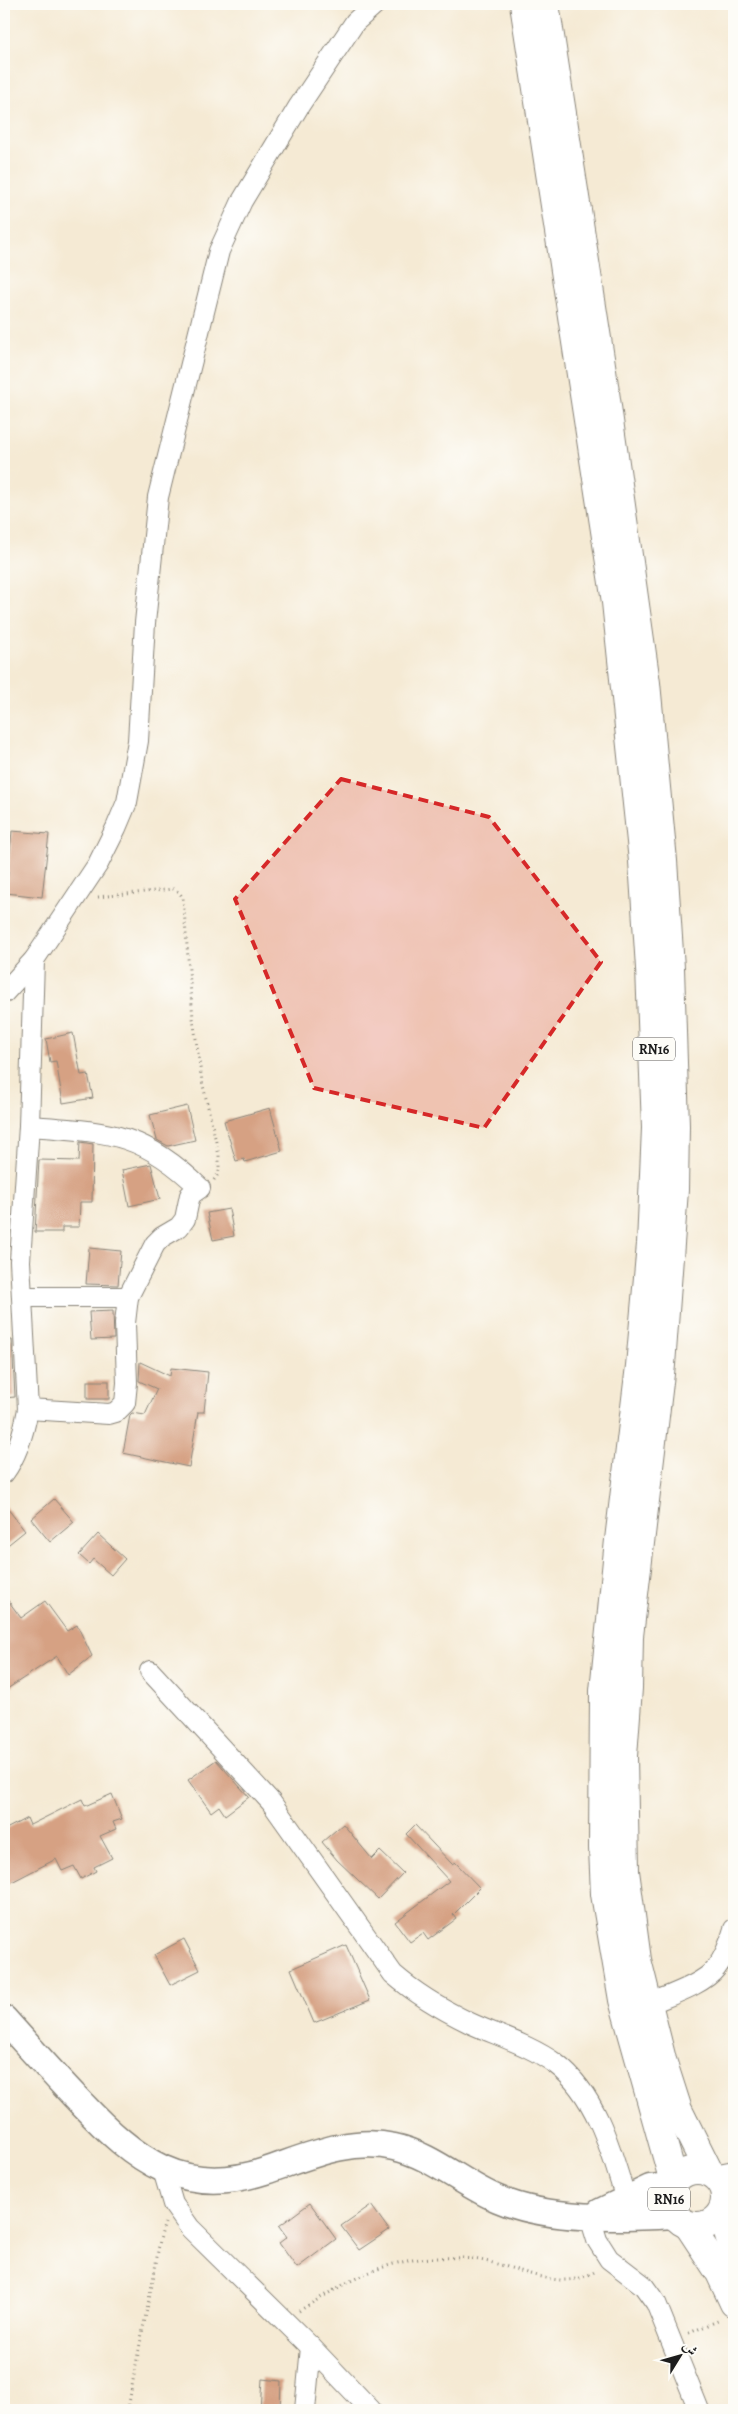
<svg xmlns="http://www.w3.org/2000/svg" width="738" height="2414" font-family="Alegreya,Amiri,serif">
<rect width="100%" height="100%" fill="#fdfcf7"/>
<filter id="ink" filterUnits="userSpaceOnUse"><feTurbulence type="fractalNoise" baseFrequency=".02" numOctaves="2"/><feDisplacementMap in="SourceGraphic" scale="10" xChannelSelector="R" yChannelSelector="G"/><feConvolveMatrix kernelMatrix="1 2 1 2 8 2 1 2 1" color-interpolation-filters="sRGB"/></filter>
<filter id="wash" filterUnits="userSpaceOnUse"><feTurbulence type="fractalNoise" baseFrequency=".0096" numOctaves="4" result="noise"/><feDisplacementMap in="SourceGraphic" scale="20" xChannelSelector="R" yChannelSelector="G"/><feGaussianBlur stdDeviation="1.12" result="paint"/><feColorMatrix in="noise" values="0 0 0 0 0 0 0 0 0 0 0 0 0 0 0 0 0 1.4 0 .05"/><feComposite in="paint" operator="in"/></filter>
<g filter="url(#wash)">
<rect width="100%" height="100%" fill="#f5ead4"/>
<g id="blocks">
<g fill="#d6a183">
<path d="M12 831 49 834 42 897 6 893Z"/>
<path d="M73 1033 81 1075 88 1074 93 1098 63 1103 56 1061 50 1062 46 1039Z"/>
<path d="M187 1106 195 1140 168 1146 157 1140 150 1115Z"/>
<path d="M270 1108 282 1151 245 1162 244 1159 236 1161 224 1121Z"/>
<path d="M80 1142 93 1144 92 1202H80L79 1227H62V1232H35L39 1160 79 1161Z"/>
<path d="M151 1164 160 1199 129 1206 122 1170Z"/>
<path d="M229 1209 234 1236 213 1240 207 1213Z"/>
<path d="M89 1248 121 1251 118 1285 86 1284Z"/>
<path d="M113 1311 114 1339 91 1340 89 1312Z"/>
<path d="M4 1340H12L15 1397 4 1398Z"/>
<path d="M140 1362 170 1376 171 1368 208 1372 204 1412H198L189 1467 123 1453 130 1415 132 1413 145 1415 157 1389 139 1381Z"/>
<rect x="87" y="1381" width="22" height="18"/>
<path d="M54 1499 74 1522 50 1542 31 1519Z"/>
<path d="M4 1504 25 1531 4 1548Z"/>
<path d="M98 1534 125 1559 111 1575 93 1559 89 1564 79 1555Z"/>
<path d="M4 1595 21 1618 45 1601 67 1631 77 1625 92 1656 68 1675 57 1656 4 1691Z"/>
<path d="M216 1760 249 1797 225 1815 219 1806 211 1812 188 1780Z"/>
<path d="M112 1794 122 1819 113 1822 116 1829 100 1836 112 1858 94 1867 96 1871 81 1879 74 1866 62 1871 56 1859 4 1886V1830L27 1818 30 1825 82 1799 85 1806Z"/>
<path d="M343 1824 372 1859 380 1851 403 1873 378 1899 337 1860 322 1842Z"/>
<path d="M415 1825 452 1864 455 1862 480 1888 453 1915 456 1919 428 1940 423 1933 410 1942 395 1922 449 1881 406 1834Z"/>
<path d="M184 1939 200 1970 170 1985 154 1955Z"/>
<path d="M346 1945 370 2000 314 2023 291 1969Z"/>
<path d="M310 2203 336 2239 297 2268 279 2243 287 2237 279 2226Z"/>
<path d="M371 2205 389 2230 359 2250 341 2226Z"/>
<path d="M262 2379 281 2381 280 2410H260Z"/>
</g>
</g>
</g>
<g filter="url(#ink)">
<use href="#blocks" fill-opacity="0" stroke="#888378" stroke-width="1"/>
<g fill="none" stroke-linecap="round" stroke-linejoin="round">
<g stroke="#888378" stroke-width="22">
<g id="minor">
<path d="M4 993 34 960 98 864 116 828 127 802 138 741 145 623 158 497 219 251 242 201 299 106 355 22 375 4"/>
<path d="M23 1297H128"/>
<path d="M28 1409 109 1414 116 1412 125 1403 127 1383 125 1323 128 1297 155 1244 162 1237 179 1227 185 1219 190 1195 200 1188C142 1131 107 1132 29 1126"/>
<path d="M4 1473C18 1454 24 1432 28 1409L20 1261 29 1126 34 960"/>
<path d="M150 1671 271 1802 393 1974C416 1994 443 2010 470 2023 498 2036 530 2045 556 2064 597 2095 612 2153 626 2200"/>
<path d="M647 2005C667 1996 703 1985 716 1968 725 1957 730 1943 734 1929"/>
<path d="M163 2170 173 2204 190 2228 311 2347 371 2410"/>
<path d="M714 2175 734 2171"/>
<path d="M590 2217 597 2240 609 2259 643 2285 656 2303 699 2410"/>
<path d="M305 2410 311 2347"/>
</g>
</g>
<g stroke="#888378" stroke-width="29">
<g id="major">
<path d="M4 2019C29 2047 54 2075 81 2103 135 2160 183 2198 265 2171 307 2157 349 2137 394 2147 432 2155 462 2184 498 2199 549 2221 620 2218 675 2215"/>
<path d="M600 2212 650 2188 671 2186"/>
</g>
</g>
<g stroke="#888378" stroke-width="30">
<g id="highway">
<path d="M524 4 616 602 643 861 650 968 656 1128 651 1244 640 1366 619 1540 604 1691 603 1848 605 1894 623 2000 674 2182"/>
<path d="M545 4 602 371 646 683 663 861 670 968 675 1126 674 1190 661 1365 629 1636 628 1688 623 1756 625 1871 637 1960 662 2060 678 2110 709 2172"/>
<circle cx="697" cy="2198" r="28"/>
<path d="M722 2213 734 2251"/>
<path d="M689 2226 720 2273 734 2303"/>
</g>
</g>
<g stroke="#888378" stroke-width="3" stroke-dasharray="1 4" stroke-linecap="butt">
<path d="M98 897 173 889 179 892 183 898 193 1018 202 1081 219 1155V1173L214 1180"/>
<path d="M299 2311C343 2284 382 2259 436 2258 455 2257 475 2258 493 2263 528 2271 562 2292 596 2271"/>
<path d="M689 2333 720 2320"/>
<path d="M128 2410C135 2366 144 2324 153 2280 157 2261 158 2242 165 2223"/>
</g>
<use href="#minor" stroke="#fff" stroke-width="20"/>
<use href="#major" stroke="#fff" stroke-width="26"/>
<use href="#highway" stroke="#fff" stroke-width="28"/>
</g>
</g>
<path fill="#d62828" fill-opacity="0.2" stroke="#d62828" stroke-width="4" stroke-dasharray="10 6" stroke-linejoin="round" d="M341 779 489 817 601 962 484 1128 314 1088 235 899Z"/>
<g text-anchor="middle" stroke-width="4" stroke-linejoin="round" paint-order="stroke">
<g fill="#fdfcf7" stroke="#605f5e" stroke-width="1">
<rect x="633" y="1037.5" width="42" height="23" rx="4"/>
<rect x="648" y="2187.5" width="42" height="23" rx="4"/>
</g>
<g font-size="14" font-weight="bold" fill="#1c1c1c">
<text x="654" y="1054">RN16</text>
<text x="669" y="2204">RN16</text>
</g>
</g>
<rect width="738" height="2414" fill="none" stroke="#fdfcf7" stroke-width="20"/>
<g transform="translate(680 2356) rotate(53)" stroke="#fdfcf7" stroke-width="4" paint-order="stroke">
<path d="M0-4L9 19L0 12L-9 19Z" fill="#1c1c1c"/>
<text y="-8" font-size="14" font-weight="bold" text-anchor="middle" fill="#1c1c1c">ش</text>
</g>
</svg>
